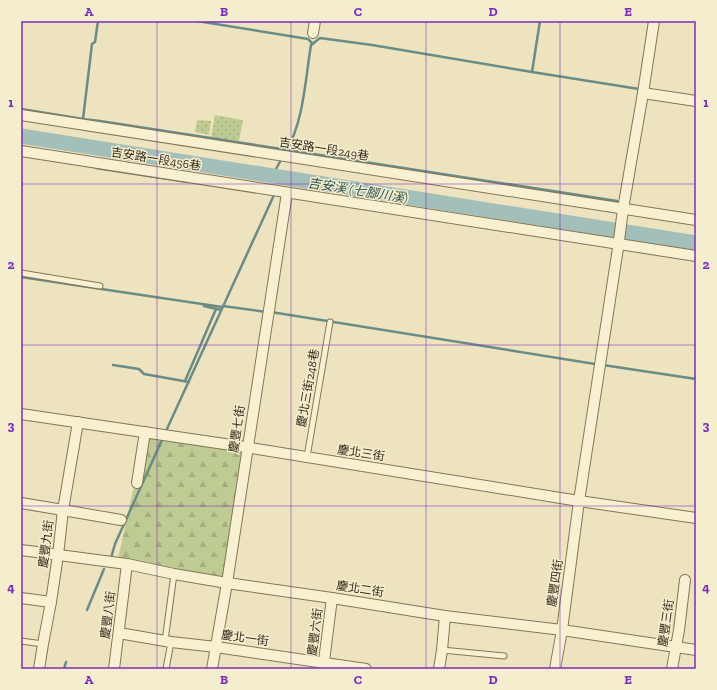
<svg xmlns="http://www.w3.org/2000/svg" width="717" height="690" font-family="'Zilla Slab','Noto Sans TC',serif">
<defs>
<pattern id="green-dots" width="8" height="8" patternUnits="userSpaceOnUse"><rect width="8" height="8" fill="#becb93"/><path d="M2 2h.1M6 6h.1" fill="none" stroke="#a4ae7e" stroke-width="1.8" stroke-linecap="round"/></pattern>
<pattern id="forest-firs" width="22" height="20" patternUnits="userSpaceOnUse"><rect width="22" height="20" fill="#becb93"/><path d="M5 1l3.5 6h-7zM16 11l3.5 6h-7z" fill="#a4ae7e"/></pattern>
</defs>
<rect width="100%" height="100%" fill="#ede4bf"/>
<g fill="url(#green-dots)">
<path d="M215 115 243 120 239 141 211 137Z"/>
<path d="M197 120 211 121 209 135 195 132Z"/>
</g>
<path fill="url(#forest-firs)" d="M145 436 245 447 225 579 117 563Z"/>
<g fill="none" stroke-linecap="round" stroke-linejoin="round">
<g stroke="#6a8c87" stroke-width="2.5">
<path d="M197 21 308 39 313 44"/>
<path d="M532 72 639 89"/>
<path d="M21 109 83 119 100 121 617 201"/>
<path d="M83 119 92 44 95 42 98 21"/>
<path d="M286 152C304 120 305 81 311 45L320 38 372 45 532 72 540 21"/>
<path d="M96 168 188 182"/>
<path d="M272 176 281 160"/>
<path d="M279 183 280 177"/>
<path d="M21 277 222 307"/>
<path d="M204 306 221 310"/>
<path d="M223 306 266 312"/>
<path d="M271 312 595 364"/>
<path d="M113 365 139 369 144 374 189 382"/>
<path d="M603 365 696 379"/>
<path d="M185 381 216 309"/>
<path d="M166 431 274 195"/>
<path d="M111 558 115 544 162 440"/>
<path d="M87 610 104 569"/>
<path d="M64 669 66 662"/>
</g>
<path stroke="#a2bfb9" stroke-width="15" d="M21 136 696 243"/>
<g stroke="#857557" stroke-width="7">
<g id="lane">
<path d="M21 273 100 286"/>
<path d="M307 457 330 322"/>
<path d="M21 641 43 644"/>
<path d="M165 641 174 574"/>
<path d="M442 650 504 656"/>
<path d="M166 669 171 642"/>
</g>
</g>
<g stroke="#857557" stroke-width="12">
<g id="street">
<path d="M313 33 315 21"/>
<path d="M643 93 696 101"/>
<path d="M21 115 696 220"/>
<path d="M21 151 696 256"/>
<path d="M21 414 245 447 579 501 696 518"/>
<path d="M137 483 145 432"/>
<path d="M21 503 63 510 121 520"/>
<path d="M21 550 127 564 174 574 227 583 332 598 445 616 562 630 696 650"/>
<path d="M21 598 51 602"/>
<path d="M119 633 171 642 216 647 366 669"/>
<path d="M39 669 43 644 51 602 58 555 63 510 78 422"/>
<path d="M114 669 127 564"/>
<path d="M212 669 227 583 287 193"/>
<path d="M323 669 332 598"/>
<path d="M439 669 442 650 445 616"/>
<path d="M555 669 562 630 579 501 618 248 623 209 643 93 654 21"/>
<path d="M672 669 679 630 685 580"/>
</g>
</g>
<use href="#lane" stroke="#f8f1d1" stroke-width="5"/>
<use href="#street" stroke="#f8f1d1" stroke-width="10"/>
</g>
<path fill="none" stroke="#7b2cbf" stroke-width="1" stroke-opacity="0.55" d="M157 21V669M291 21V669M426 21V669M560 21V669M21 184H696M21 345H696M21 506H696"/>
<g text-anchor="middle" stroke-width="3" stroke-linejoin="round" paint-order="stroke">
<g font-size="12" fill="#352b1c" stroke="#f5eece">
<text transform="translate(324 149) rotate(9)" y="4">吉安路一段249巷</text>
<text transform="translate(156 159) rotate(9)" y="4">吉安路一段456巷</text>
<text transform="translate(308 388) rotate(-80)" y="4">慶北三街248巷</text>
<text transform="translate(237 429) rotate(-81)" y="4">慶豐七街</text>
<text transform="translate(361 453) rotate(9)" y="4">慶北三街</text>
<text transform="translate(46 544) rotate(-83)" y="4">慶豐九街</text>
<text transform="translate(555 583) rotate(-82)" y="4">慶豐四街</text>
<text transform="translate(360 589) rotate(9)" y="4">慶北二街</text>
<text transform="translate(108 615) rotate(-83)" y="4">慶豐八街</text>
<text transform="translate(666 623) rotate(-82)" y="4">慶豐三街</text>
<text transform="translate(315 632) rotate(-83)" y="4">慶豐六街</text>
<text transform="translate(245 638) rotate(8)" y="4">慶北一街</text>
</g>
<g font-size="13" font-style="italic" fill="#2b5355" stroke="#f5eece">
<text transform="translate(358 190) rotate(9)" y="5">吉安溪 (七腳川溪)</text>
</g>
</g>
<rect width="717" height="690" fill="none" stroke="#f5eece" stroke-width="44"/>
<rect x="22" y="22" width="673" height="646" fill="none" stroke="#7b2cbf" stroke-width="1.5"/>
<g font-size="13" text-anchor="middle" font-weight="bold" fill="#7b2cbf">
<text x="89" y="16">A</text>
<text x="224" y="16">B</text>
<text x="358" y="16">C</text>
<text x="493" y="16">D</text>
<text x="628" y="16">E</text>
<text x="11" y="107">1</text>
<text x="706" y="107">1</text>
<text x="11" y="269">2</text>
<text x="706" y="269">2</text>
<text x="11" y="430">3</text>
<text x="706" y="430">3</text>
<text x="11" y="592">4</text>
<text x="706" y="592">4</text>
<text x="89" y="684">A</text>
<text x="224" y="684">B</text>
<text x="358" y="684">C</text>
<text x="493" y="684">D</text>
<text x="628" y="684">E</text>
</g>
</svg>
